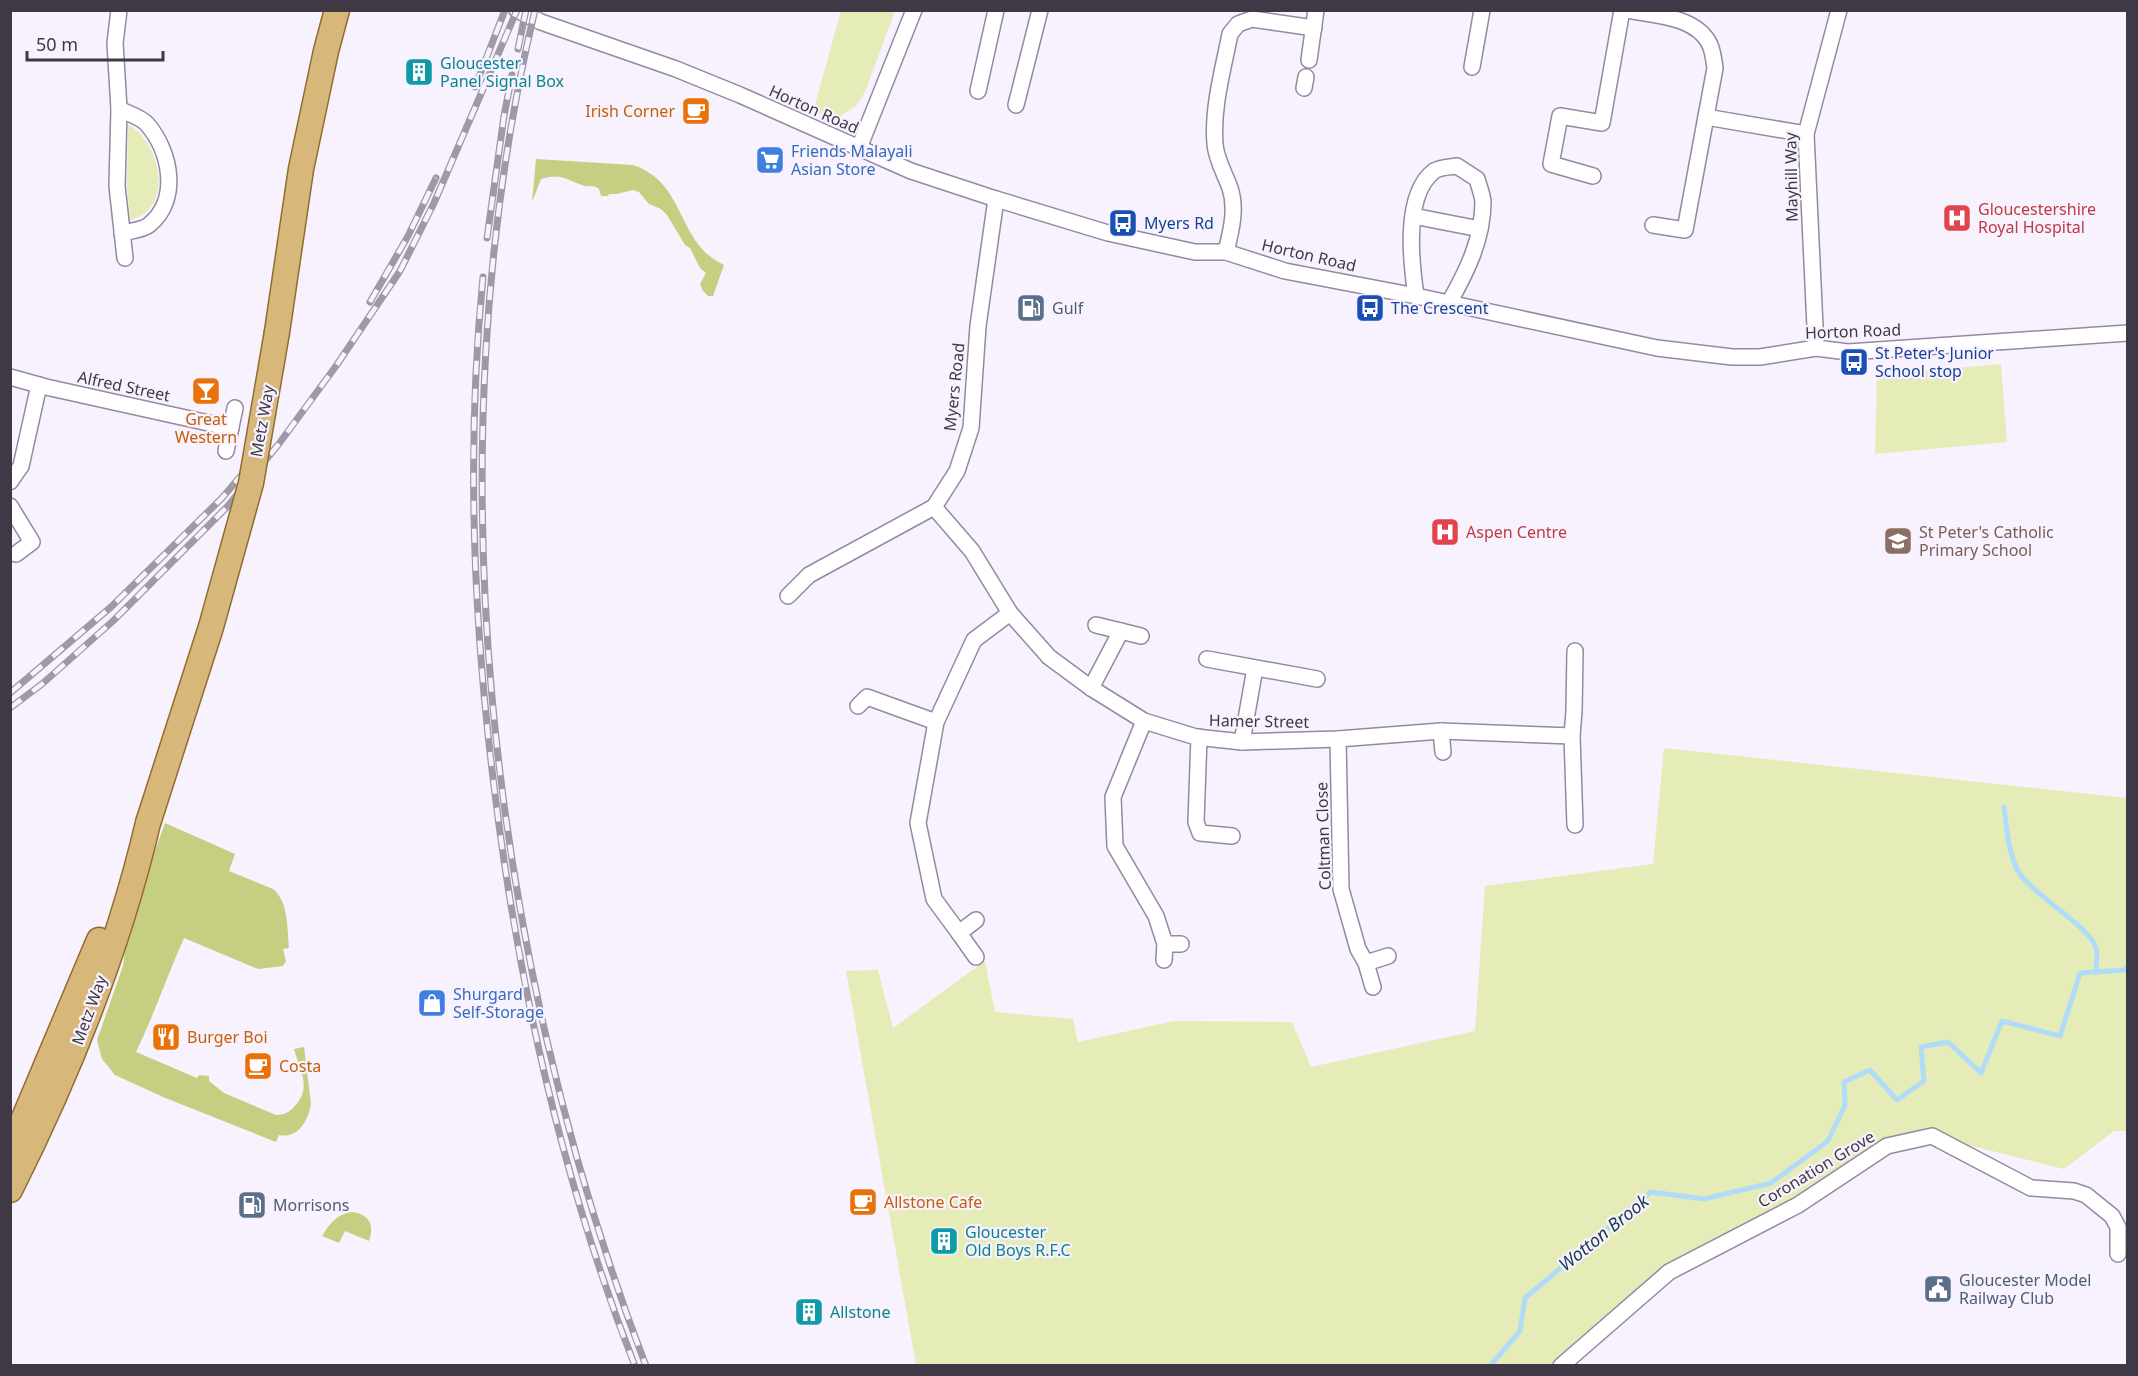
<svg xmlns="http://www.w3.org/2000/svg" width="2138" height="1376" font-family="'Noto Sans',sans-serif">
<rect width="100%" height="100%" fill="#f7f2fe"/>
<g fill="#e5ecb7">
<path d="M841 11H895L865 92 856 106 840 116 832 117 813 112Z"/>
<path d="M128 125C161 142 175 209 130 220L127 185Z"/>
<path d="M2001 364 2007 442 1875 454 1877 375Z"/>
<path d="M1664 748 2127 798V1131H2114L2064 1169 1932 1136 1887 1146 1669 1272 1561 1365H916L846 971 878 970 893 1028 985 961 995 1012 1073 1019 1078 1042 1174 1021 1292 1022 1311 1067 1475 1031 1485 886 1653 864Z"/>
</g>
<g fill="#c5ce81">
<path d="M536 159 633 165C687 183 676 243 724 265L713 296H708L703 291 700 284 706 273 700 268 690 248 685 245 667 215 661 209 649 204 639 192 633 190 617 194H609L608 196H601L599 189C594 185 592 187 585 186 568 181 562 172 541 179L532 202Z"/>
<path d="M165 823 235 854 229 871 273 889C289 902 287 929 289 948L283 949 286 961 283 966 258 969 184 938C167 976 154 1015 136 1052L197 1078 199 1075 209 1076V1081L224 1093 276 1115C283 1115 288 1113 293 1108 313 1089 300 1071 294 1049L304 1047 311 1104C308 1120 299 1139 279 1135L276 1142 163 1097 115 1075 102 1059 97 1040 123 966 128 924Z"/>
<path d="M352 1212C369 1214 375 1225 369 1241L345 1231 339 1243 322 1236C330 1223 337 1214 352 1212Z"/>
</g>
<g fill="none" stroke-linecap="round" stroke-linejoin="round">
<g stroke="#b1dcf8" stroke-width="5">
<path d="M2004 807C2007 829 2008 855 2020 874 2034 895 2091 928 2096 948 2098 955 2096 964 2096 972"/>
<path d="M1490 1366 1520 1331 1525 1298 1651 1192 1704 1199 1771 1183 1828 1141 1845 1105 1844 1082 1870 1070 1897 1100 1924 1081 1921 1047 1948 1042 1981 1073 2002 1021 2060 1036 2080 973 2125 970 2128 966"/>
</g>
<g stroke="#9588a4" stroke-width="18">
<g id="minor">
<path d="M119 10 115 43 119 109 117 186 125 258"/>
<path d="M517 10 541 22 676 69 740 95 911 171 996 199 1108 233 1195 252H1226L1285 271 1416 296 1657 348 1732 357H1760L1816 348 1848 352 2128 333"/>
<path d="M1626 10C1653 15 1697 16 1710 45 1713 52 1714 61 1715 68L1685 230 1653 225"/>
<path d="M1309 60 1316 10"/>
<path d="M1472 67 1482 10"/>
<path d="M1304 88 1306 77"/>
<path d="M978 91 996 10"/>
<path d="M1016 105 1040 10"/>
<path d="M119 109C127 113 141 117 147 124 171 152 180 200 149 225 143 230 130 231 122 233"/>
<path d="M1706 117 1806 134"/>
<path d="M859 148 914 10"/>
<path d="M1593 176 1551 164 1560 116 1602 123 1622 10"/>
<path d="M1413 216 1480 229"/>
<path d="M1226 252C1231 231 1237 209 1230 188 1225 174 1216 159 1215 144 1212 108 1223 70 1230 34L1238 24 1252 19 1314 28"/>
<path d="M1416 296C1411 262 1403 195 1434 171 1440 167 1450 167 1457 166L1477 179C1479 186 1482 194 1483 201 1483 239 1467 271 1449 303"/>
<path d="M1816 348 1806 134 1839 10"/>
<path d="M10 377 46 387 231 428"/>
<path d="M226 451 235 408"/>
<path d="M10 482 21 466 39 385"/>
<path d="M10 506 32 542 16 554"/>
<path d="M934 507 972 551 1010 613 1049 657 1091 688 1144 721 1196 737 1242 742 1338 739 1441 731 1572 736"/>
<path d="M788 596 809 575 934 507 957 471 971 428 978 326 996 199"/>
<path d="M1096 625 1141 636"/>
<path d="M1575 651 1574 711 1572 736 1575 825"/>
<path d="M1207 659 1317 679"/>
<path d="M1091 688 1121 631"/>
<path d="M858 706 867 697 936 722"/>
<path d="M1144 721 1113 797 1115 846 1156 916 1165 944 1164 960"/>
<path d="M1441 731 1443 752"/>
<path d="M1199 737 1196 822 1200 833 1232 836"/>
<path d="M1338 739 1341 889 1358 949 1366 963 1373 987"/>
<path d="M1242 742 1255 668"/>
<path d="M976 920 959 933 934 899 918 823 936 722 974 640 1010 613"/>
<path d="M959 933 976 957"/>
<path d="M1165 944H1181"/>
<path d="M1366 963 1388 956"/>
<path d="M1561 1366 1669 1272 1798 1205 1887 1146 1932 1136 2031 1188 2074 1191 2086 1195 2112 1216 2118 1227V1254"/>
</g>
</g>
<g stroke="#926c2f" stroke-width="27">
<g id="primary">
<path d="M277 332 301 169 326 51 337 10"/>
<path d="M10 1151 99 940"/>
<path d="M10 1190C69 1073 118 950 148 823"/>
</g>
</g>
<use href="#minor" stroke="#fff" stroke-width="15"/>
<use href="#primary" stroke="#d8b77b" stroke-width="24"/>
<g stroke="#9f99a5" stroke-width="7">
<g id="rail">
<path d="M535 10C431 444 487 952 646 1366"/>
<path d="M518 49 526 10"/>
<path d="M475 87 505 10"/>
<path d="M487 238 504 116 512 75"/>
<path d="M483 277C466 449 473 622 495 794 519 988 563 1183 635 1366"/>
<path d="M370 302 408 236 436 178"/>
<path d="M10 693 111 607 222 498 257 457"/>
<path d="M10 708 42 684 113 621 227 507 278 445 336 366 400 271 434 203 517 10"/>
</g>
</g>
<use href="#rail" stroke="#f7f2fe" stroke-width="4.5" stroke-dasharray="14" stroke-linecap="butt"/>
<g stroke="#926c2f" stroke-width="27" stroke-linecap="butt">
<path id="primary-bridge" d="M148 823 211 627 251 483 277 332"/>
</g>
<use href="#primary-bridge" stroke="#d8b77b" stroke-width="24"/>
</g>
<defs>
<g id="building-square" transform="scale(1.5)"><rect x="-9" y="-9" width="18" height="18" rx="4" fill="#0f9aa8" stroke="#f7f2fe"/><path d="M-4-6H4V6H1V3H-1V6H-4ZM-2.5-4.3h1.7v1.8h-1.7ZM.8-4.3h1.7v1.8H.8ZM-2.5-1h1.7V.8h-1.7ZM.8-1h1.7V.8H.8Z" fill="#fff"/></g>
<g id="cafe-square" transform="scale(1.5)"><rect x="-9" y="-9" width="18" height="18" rx="4" fill="#e8710a" stroke="#f7f2fe"/><path d="M-5.5-4.5H6V0H3Q3 3.5 0 3.5H-2.5Q-5.5 3.5-5.5 0ZM3-3.2v2h1.7v-2ZM-6 4.5H4V6H-6Z" fill="#fff"/></g>
<g id="supermarket-square" transform="scale(1.5)"><rect x="-9" y="-9" width="18" height="18" rx="4" fill="#3f7fe0" stroke="#f7f2fe"/><path d="M-6-5.5h2.5l.6 2H6L4.5 2H-2.5L-4.4-4H-6ZM-1.5 3.2a1.3 1.3 0 1 0 .1 0ZM3 3.2a1.3 1.3 0 1 0 .1 0Z" fill="#fff"/></g>
<g id="hospital-square" transform="scale(1.5)"><rect x="-9" y="-9" width="18" height="18" rx="4" fill="#e0444e" stroke="#f7f2fe"/><path d="M-5-5h3v3.5h4V-5h3V5h-3V1.5h-4V5h-3Z" fill="#fff"/></g>
<g id="bus-square" transform="scale(1.5)"><rect x="-9" y="-9" width="18" height="18" rx="4" fill="#1a4fb4" stroke="#f7f2fe"/><path d="M-5-6H5V4H4V6H2V4H-2V6H-4V4H-5ZM-3.5-4V0h7V-4ZM-3.5 1.2v1.5H-2V1.2ZM2 1.2v1.5H3.5V1.2Z" fill="#fff"/></g>
<g id="fuel-square" transform="scale(1.5)"><rect x="-9" y="-9" width="18" height="18" rx="4" fill="#5c6f8a" stroke="#f7f2fe"/><path d="M-5.5-6h7V0h2V4h1.3V-2.5L3-4.5l.8-.8L6-3V5H2.5V1h-1V6h-7ZM-4.2-4.7v3.2H.2V-4.7Z" fill="#fff"/></g>
<g id="bar-square" transform="scale(1.5)"><rect x="-9" y="-9" width="18" height="18" rx="4" fill="#e8710a" stroke="#f7f2fe"/><path d="M-6-5H6L.8 .8V4.5H3.5V6h-7V4.5H-.8V.8Z" fill="#fff"/></g>
<g id="school-square" transform="scale(1.5)"><rect x="-9" y="-9" width="18" height="18" rx="4" fill="#8d6e63" stroke="#f7f2fe"/><path d="M0-5L7-2L0 1L-7-2ZM-4 1L0 2.5L4 1V4Q0 6-4 4Z" fill="#fff"/></g>
<g id="shop-square" transform="scale(1.5)"><rect x="-9" y="-9" width="18" height="18" rx="4" fill="#3f7fe0" stroke="#f7f2fe"/><path d="M-5-2.5h2.3a2.7 3.5 0 0 1 5.4 0H5L5.5 6h-11ZM-1.5-2.5h3a1.5 2.3 0 0 0-3 0Z" fill="#fff"/></g>
<g id="restaurant-square" transform="scale(1.5)"><rect x="-9" y="-9" width="18" height="18" rx="4" fill="#e8710a" stroke="#f7f2fe"/><path d="M-5-6h1v4h1v-4h1v4h1v-4h1v5L-1.5 .5V6h-2V.5L-5-1ZM5-6V6H3V1.5H1.5Q1.5-4 5-6Z" fill="#fff"/></g>
<g id="civic-square" transform="scale(1.5)"><rect x="-9" y="-9" width="18" height="18" rx="4" fill="#5c6f8a" stroke="#f7f2fe"/><path d="M-.6-6.5H3V-4.5H.6V-3L4-1V1h2V6H-6V1h2V-1L-.6-3ZM-1.2 2.5V6h2.4V2.5Z" fill="#fff"/></g>
</defs>
<g fill-rule="evenodd">
<use href="#building-square" x="419" y="72"/>
<use href="#cafe-square" x="696" y="111"/>
<use href="#supermarket-square" x="770" y="160"/>
<use href="#hospital-square" x="1957" y="218"/>
<use href="#bus-square" x="1123" y="223"/>
<use href="#fuel-square" x="1031" y="308"/>
<use href="#bus-square" x="1370" y="308"/>
<use href="#bus-square" x="1854" y="362"/>
<use href="#bar-square" x="206" y="391"/>
<use href="#hospital-square" x="1445" y="532"/>
<use href="#school-square" x="1898" y="541"/>
<use href="#shop-square" x="432" y="1003"/>
<use href="#restaurant-square" x="166" y="1037"/>
<use href="#cafe-square" x="258" y="1066"/>
<use href="#cafe-square" x="863" y="1202"/>
<use href="#fuel-square" x="252" y="1205"/>
<use href="#building-square" x="944" y="1241"/>
<use href="#civic-square" x="1938" y="1289"/>
<use href="#building-square" x="809" y="1312"/>
</g>
<g text-anchor="middle" stroke-width="4.5" stroke-linejoin="round" paint-order="stroke">
<g font-size="16" fill="#0d838f" stroke="#f7f2fe" text-anchor="start">
<text x="440" y="69">Gloucester<tspan x="440" dy="18">Panel Signal Box</tspan></text>
<text x="965" y="1238">Gloucester<tspan x="965" dy="18">Old Boys R.F.C</tspan></text>
<text x="830" y="1318">Allstone</text>
</g>
<g font-size="16" fill="#3f3945" stroke="#f7f2fe">
<text transform="translate(814 109) rotate(24)" y="6">Horton Road</text>
<text transform="translate(1791 177) rotate(-91)" y="6">Mayhill Way</text>
<text transform="translate(1309 255) rotate(13)" y="6">Horton Road</text>
<text transform="translate(1853 331) rotate(-2)" y="6">Horton Road</text>
<text transform="translate(124 386) rotate(12)" y="6">Alfred Street</text>
<text transform="translate(954 387) rotate(-84)" y="6">Myers Road</text>
<text transform="translate(262 421) rotate(-80)" y="6">Metz Way</text>
<text transform="translate(1259 721) rotate(1)" y="6">Hamer Street</text>
<text transform="translate(1323 836) rotate(-92)" y="6">Coltman Close</text>
<text transform="translate(89 1010) rotate(-70)" y="6">Metz Way</text>
<text transform="translate(1816 1169) rotate(-31)" y="6">Coronation Grove</text>
</g>
<g font-size="16" fill="#c56008" stroke="#f7f2fe" text-anchor="start">
<text x="675" y="117" text-anchor="end">Irish Corner</text>
<text x="206" y="425" text-anchor="middle">Great<tspan x="206" dy="18">Western</tspan></text>
<text x="187" y="1043">Burger Boi</text>
<text x="279" y="1072">Costa</text>
<text x="884" y="1208">Allstone Cafe</text>
</g>
<g font-size="16" fill="#366cbe" stroke="#f7f2fe" text-anchor="start">
<text x="791" y="157">Friends Malayali<tspan x="791" dy="18">Asian Store</tspan></text>
<text x="453" y="1000">Shurgard<tspan x="453" dy="18">Self-Storage</tspan></text>
</g>
<g font-size="16" fill="#be3a42" stroke="#f7f2fe" text-anchor="start">
<text x="1978" y="215">Gloucestershire<tspan x="1978" dy="18">Royal Hospital</tspan></text>
<text x="1466" y="538">Aspen Centre</text>
</g>
<g font-size="16" fill="#164399" stroke="#f7f2fe" text-anchor="start">
<text x="1144" y="229">Myers Rd</text>
<text x="1391" y="314">The Crescent</text>
<text x="1875" y="359">St Peter's Junior<tspan x="1875" dy="18">School stop</tspan></text>
</g>
<g font-size="16" fill="#4e5e75" stroke="#f7f2fe" text-anchor="start">
<text x="1052" y="314">Gulf</text>
<text x="273" y="1211">Morrisons</text>
<text x="1959" y="1286">Gloucester Model<tspan x="1959" dy="18">Railway Club</tspan></text>
</g>
<g font-size="16" fill="#785e54" stroke="#f7f2fe" text-anchor="start">
<text x="1919" y="538">St Peter's Catholic<tspan x="1919" dy="18">Primary School</tspan></text>
</g>
<g font-size="18" font-style="italic" fill="#193b4e" stroke="#f7f2fe">
<text transform="translate(1604 1233) rotate(-39)" y="6">Wotton Brook</text>
</g>
</g>
<rect width="2138" height="1376" fill="none" stroke="#3f3945" stroke-width="24"/>
<path d="M27 51v9h136v-9" fill="none" stroke="#3f3945" stroke-width="3"/>
<text x="36" y="51" font-size="18" fill="#3f3945" stroke="#f7f2fe" stroke-width="4.5" paint-order="stroke">50 m</text>
</svg>
